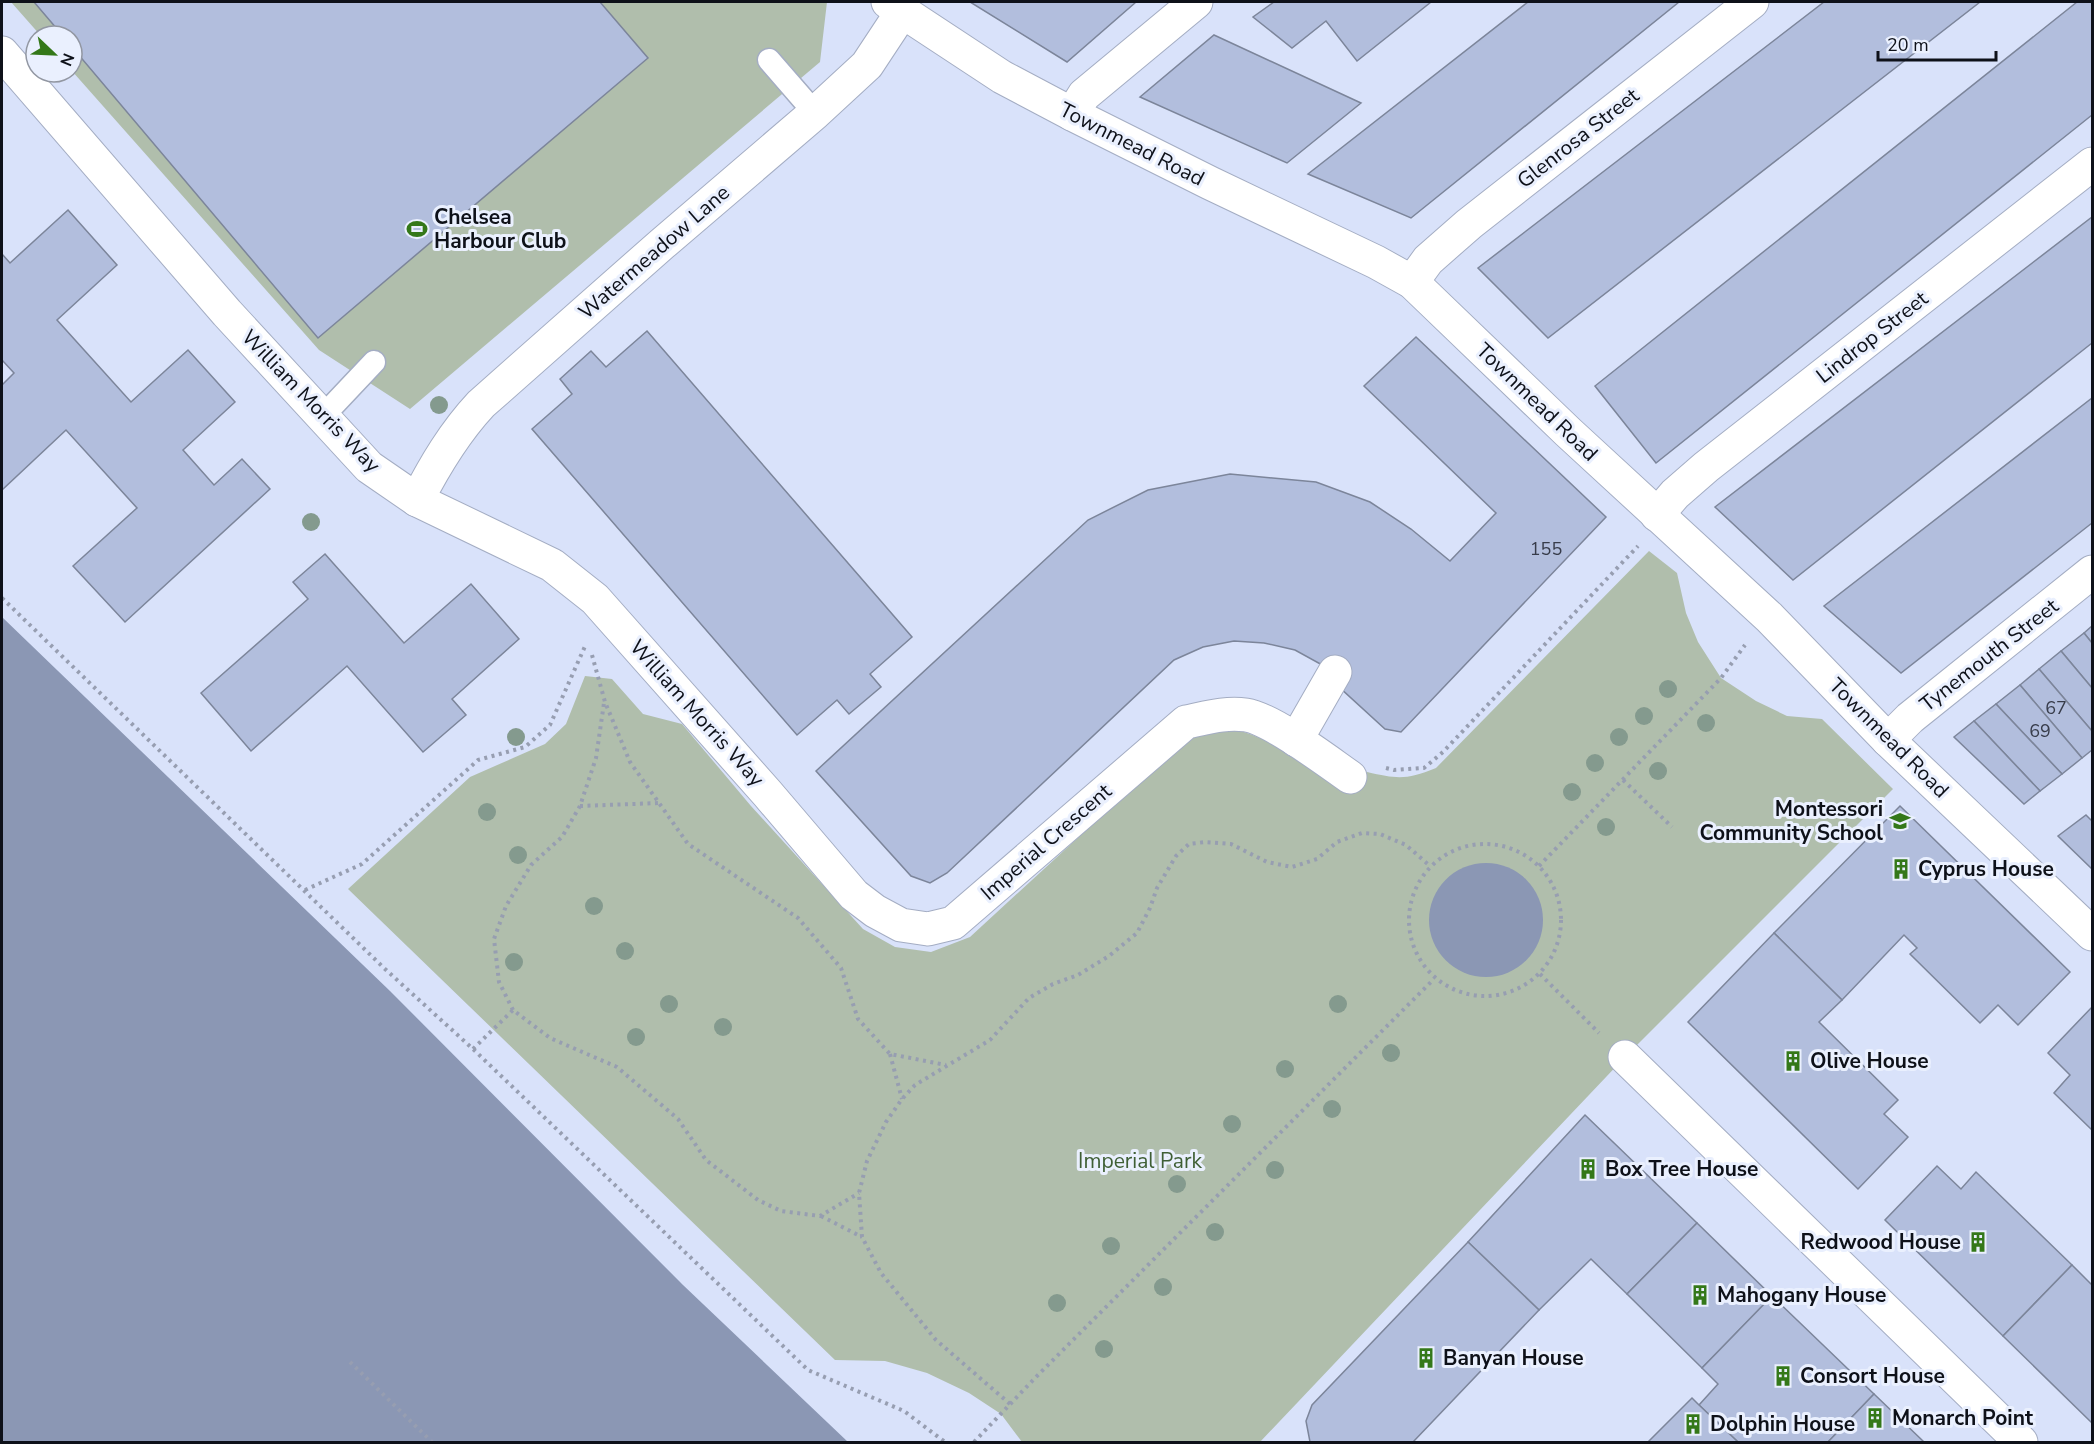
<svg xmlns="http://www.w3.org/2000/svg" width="2094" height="1444" font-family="'Nunito Sans',sans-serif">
<rect width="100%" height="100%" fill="#d9e2fa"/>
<g fill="#b0beac">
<path d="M11 2H827L820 62 410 409 319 350 72 71V36H41Z"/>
<path d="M1649 551 1677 573 1686 613 1698 642 1721 678 1756 701 1787 716 1822 719 1893 789 1625 1057 1260 1442H1022L1001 1414 969 1393 927 1373 885 1361 835 1360 348 889 470 777 545 744 566 724 585 676 612 679 643 714 682 724 751 806 863 929 895 947 931 952 970 937 1181 743C1190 738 1201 731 1211 729 1251 720 1317 772 1351 794L1367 772C1398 779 1406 780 1436 768Z"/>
</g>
<g fill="#8b97b4">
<path d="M2 617 390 991 683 1285 848 1442H2Z"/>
<circle cx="1486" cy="920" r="57"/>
</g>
<g fill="#b2bedd" stroke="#7c859a" stroke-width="1.5">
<path d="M34 2H600L648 58 318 338 72 47V36H63Z"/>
<path d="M970 2H1136L1067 62Z"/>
<path d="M1274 2H1431L1357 61 1326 21 1292 48 1253 17Z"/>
<path d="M1528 2H1679L1411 218 1308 174Z"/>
<path d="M1824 2H1980L1548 338 1478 268Z"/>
<path d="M2077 2H2092V115L1656 463 1595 386Z"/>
<path d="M1214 35 1361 103 1287 163 1140 97Z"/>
<path d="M68 210 117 265 57 320 131 402 188 350 235 402 183 450 214 485 242 459 270 489 125 622 73 566 137 508 66 430 2 490V385L14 373 2 360V254L10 263Z"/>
<path d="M2092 217V343L1793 580 1715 507Z"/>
<path d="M647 331 912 637 870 674 881 687 849 714 837 700 797 735 532 429 572 394 560 379 591 351 606 367Z"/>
<path d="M1416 337 1606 517 1401 732 1385 729 1338 686 1335 672 1295 650 1264 643 1234 641 1203 647 1174 660 947 873 930 883 911 876 816 771 1088 520 1148 490 1230 474 1316 482 1370 502 1411 529 1450 561 1496 513 1364 386Z"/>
<path d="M2092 398V523L1901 673 1824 606Z"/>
<path d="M325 554 404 643 471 584 519 639 452 699 466 715 423 752 347 666 251 751 201 693 308 599 293 582Z"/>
<path d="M2092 626V643L2084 633Z"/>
<path d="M2084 633 2092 643V688L2061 651Z"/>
<path d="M2061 651 2092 688V731L2039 669Z"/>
<path d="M2039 669 2092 731V750L2082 758 2020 685Z"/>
<path d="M2020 685 2082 758 2062 774 1996 704Z"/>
<path d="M1996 704 2062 774 2040 791 1974 721Z"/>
<path d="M1974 721 2040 791 2024 804 1954 737Z"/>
<path d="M1900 806 2070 972 2018 1025 1998 1005 1980 1023 1910 954 1917 948 1904 935 1842 1000 1774 933Z"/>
<path d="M2086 815 2092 821V869L2058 836Z"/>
<path d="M1774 933 1842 1000 1819 1022 1898 1100 1884 1114 1908 1137 1858 1189 1688 1022Z"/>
<path d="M2092 1007V1130L2054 1093 2070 1075 2048 1053Z"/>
<path d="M1585 1115 1697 1223 1627 1294 1591 1259 1539 1310 1468 1242Z"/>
<path d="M1937 1166 1961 1189 1976 1172 2072 1265 2003 1336 1885 1220Z"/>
<path d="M1697 1223 1772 1296 1702 1368 1627 1294Z"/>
<path d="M1468 1242 1539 1310 1413 1442H1310L1306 1421 1312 1405Z"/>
<path d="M2072 1265 2092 1285V1423L2003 1336Z"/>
<path d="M1772 1296 1874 1394 1828 1442H1738L1699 1405 1718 1384 1702 1368Z"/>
<path d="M1874 1394 1924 1442H1828Z"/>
<path d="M1692 1398 1699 1405 1738 1442H1648Z"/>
</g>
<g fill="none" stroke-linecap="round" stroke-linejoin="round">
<g stroke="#a4adc3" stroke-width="25">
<g id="service">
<path d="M769 60 815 113"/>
<path d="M324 415 374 362"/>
</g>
</g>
<g stroke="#a4adc3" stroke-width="35">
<path id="pedestrian" d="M1625 1057 2021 1442"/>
</g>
<g stroke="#a4adc3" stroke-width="35">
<g id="minor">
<path d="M2 53 227 313 369 467 417 500 552 565 595 599 767 793 854 895 875 911 901 925 928 929 953 923 1186 722C1206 718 1225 712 1246 715 1272 719 1327 761 1350 777"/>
<path d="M1072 114 1084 95 1196 2"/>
<path d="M1412 282 1428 260 1469 224 1752 2"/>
<path d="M417 500C435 465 454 433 481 404L662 244 815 113 867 65 902 12"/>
<path d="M1657 515 1675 494 1706 467 2092 164"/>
<path d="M1296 740 1335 672"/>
<path d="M1888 740 1910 718 2092 572"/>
</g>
</g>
<g stroke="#a4adc3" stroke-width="35">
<path id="tertiary" d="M888 2 1002 77 1072 114 1210 183 1376 262 1412 282 1568 432 1769 617 1888 740 2092 934"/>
</g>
<g stroke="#979eb1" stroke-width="4" stroke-dasharray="3 4.5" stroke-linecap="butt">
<path d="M2 598 385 969 473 1049 808 1370 904 1411 945 1442"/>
<path d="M592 655 605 702 630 762 688 844 798 918 841 968 858 1019 890 1054 946 1065"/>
<path d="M1386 768 1394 770 1424 768 1443 752 1638 546"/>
<path d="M1623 780 1672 827"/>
<path d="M580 806 659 803"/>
<circle cx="1485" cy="920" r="76"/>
<path d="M1539 866 1721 678 1745 645"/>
<path d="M305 890 362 864 478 760 525 747 550 725 586 644"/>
<path d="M1540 974 1599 1033"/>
<path d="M513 1010 499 982 494 939 506 906 531 865 562 837 580 806 596 758 604 703"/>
<path d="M473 1049 513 1010 550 1038 617 1067 678 1119 706 1160 758 1200 781 1211 820 1216 859 1193"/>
<path d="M890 1054 902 1099"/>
<path d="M821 1216 862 1237"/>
<path d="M350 1362 432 1442"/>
<path d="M1010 1404 936 1340 881 1273 862 1237 859 1193 867 1161 886 1122 902 1099 915 1085 990 1040 1029 998 1053 984 1078 975 1109 956 1137 933 1150 908 1157 888 1176 856 1189 844 1205 842 1231 844 1267 862 1292 867 1317 859 1337 842 1362 833 1380 834 1406 845 1430 866"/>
<path d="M974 1442 1036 1377 1434 979"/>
</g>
<use href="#service" stroke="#fff" stroke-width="22"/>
<use href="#pedestrian" stroke="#fff" stroke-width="33"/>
<use href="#minor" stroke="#fff" stroke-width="33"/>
<use href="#tertiary" stroke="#fff" stroke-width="33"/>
</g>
<g fill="#849a8e">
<circle cx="439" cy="405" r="9"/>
<circle cx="311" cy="522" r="9"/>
<circle cx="1668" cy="689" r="9"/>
<circle cx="1644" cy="716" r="9"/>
<circle cx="1706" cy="723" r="9"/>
<circle cx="516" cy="737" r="9"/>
<circle cx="1619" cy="737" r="9"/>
<circle cx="1595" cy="763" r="9"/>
<circle cx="1658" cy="771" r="9"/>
<circle cx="1572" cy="792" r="9"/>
<circle cx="487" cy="812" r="9"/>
<circle cx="1606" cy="827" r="9"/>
<circle cx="518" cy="855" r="9"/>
<circle cx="594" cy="906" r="9"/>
<circle cx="625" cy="951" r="9"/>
<circle cx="514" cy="962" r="9"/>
<circle cx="669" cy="1004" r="9"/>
<circle cx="1338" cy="1004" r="9"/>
<circle cx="723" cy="1027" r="9"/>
<circle cx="636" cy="1037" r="9"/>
<circle cx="1391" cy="1053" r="9"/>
<circle cx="1285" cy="1069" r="9"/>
<circle cx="1332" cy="1109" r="9"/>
<circle cx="1232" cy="1124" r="9"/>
<circle cx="1275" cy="1170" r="9"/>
<circle cx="1177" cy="1184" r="9"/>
<circle cx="1215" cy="1232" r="9"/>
<circle cx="1111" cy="1246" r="9"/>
<circle cx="1163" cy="1287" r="9"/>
<circle cx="1057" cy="1303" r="9"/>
<circle cx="1104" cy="1349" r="9"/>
</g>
<defs>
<g id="stadium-bare" transform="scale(1.62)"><path d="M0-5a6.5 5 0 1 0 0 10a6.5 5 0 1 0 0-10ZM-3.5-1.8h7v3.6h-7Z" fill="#347819" stroke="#eaf0fe" stroke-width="2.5" paint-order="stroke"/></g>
<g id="school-bare" transform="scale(1.62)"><path d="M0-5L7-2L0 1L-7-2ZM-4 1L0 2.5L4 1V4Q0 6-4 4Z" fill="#347819" stroke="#eaf0fe" stroke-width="2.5" paint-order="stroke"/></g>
<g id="building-bare" transform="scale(1.62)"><path d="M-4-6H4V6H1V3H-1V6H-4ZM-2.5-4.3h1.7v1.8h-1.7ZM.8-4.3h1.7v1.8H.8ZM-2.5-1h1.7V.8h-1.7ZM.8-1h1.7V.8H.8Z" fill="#347819" stroke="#eaf0fe" stroke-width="2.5" paint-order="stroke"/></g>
</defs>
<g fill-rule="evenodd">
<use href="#stadium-bare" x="417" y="229"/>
<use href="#school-bare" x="1900" y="821"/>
<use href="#building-bare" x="1901" y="869"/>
<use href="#building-bare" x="1793" y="1061"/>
<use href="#building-bare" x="1588" y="1169"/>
<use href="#building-bare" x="1978" y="1242"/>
<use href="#building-bare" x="1700" y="1295"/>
<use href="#building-bare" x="1426" y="1358"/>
<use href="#building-bare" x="1783" y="1376"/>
<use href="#building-bare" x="1875" y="1418"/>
<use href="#building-bare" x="1693" y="1424"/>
</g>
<g text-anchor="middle" stroke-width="6" stroke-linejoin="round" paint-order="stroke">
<g font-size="18" fill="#373c4a">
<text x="1546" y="555">155</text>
<text x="2056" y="714">67</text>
<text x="2040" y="737">69</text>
</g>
<g font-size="21" fill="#0e1119" stroke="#eaf0fe">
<text transform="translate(1578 138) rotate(-38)" y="7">Glenrosa Street</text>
<text transform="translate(1132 144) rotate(27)" y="7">Townmead Road</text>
<text transform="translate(654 252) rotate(-41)" y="7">Watermeadow Lane</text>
<text transform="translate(1872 337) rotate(-38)" y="7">Lindrop Street</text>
<text transform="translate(311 401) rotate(46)" y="7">William Morris Way</text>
<text transform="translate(1537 402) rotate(44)" y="7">Townmead Road</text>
<text transform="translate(1989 655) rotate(-38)" y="7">Tynemouth Street</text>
<text transform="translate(697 713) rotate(48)" y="7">William Morris Way</text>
<text transform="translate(1889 738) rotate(45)" y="7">Townmead Road</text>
<text transform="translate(1046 842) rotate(-41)" y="7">Imperial Crescent</text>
</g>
<g font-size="21" font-weight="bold" fill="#0e1119" stroke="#eaf0fe" text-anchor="start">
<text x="434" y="224">Chelsea<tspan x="434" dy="24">Harbour Club</tspan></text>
<text x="1883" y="816" text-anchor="end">Montessori<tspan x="1883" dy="24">Community School</tspan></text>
<text x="1918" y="876">Cyprus House</text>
<text x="1810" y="1068">Olive House</text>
<text x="1605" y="1176">Box Tree House</text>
<text x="1961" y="1249" text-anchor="end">Redwood House</text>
<text x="1717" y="1302">Mahogany House</text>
<text x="1443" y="1365">Banyan House</text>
<text x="1800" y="1383">Consort House</text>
<text x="1892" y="1425">Monarch Point</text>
<text x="1710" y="1431">Dolphin House</text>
</g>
<g font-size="21" fill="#3f5f35" stroke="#eaf0fe">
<text x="1140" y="1168">Imperial Park</text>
</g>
</g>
<rect width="2094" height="1444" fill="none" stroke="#0e1119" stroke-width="6"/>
<g transform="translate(54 54) rotate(113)"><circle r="28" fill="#eaf0fe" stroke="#9297a2" stroke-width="1.5"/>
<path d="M0-4.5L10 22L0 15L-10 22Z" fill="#347819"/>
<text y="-9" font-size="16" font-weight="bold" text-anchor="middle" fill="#0e1119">N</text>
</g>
<path d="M1878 51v9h118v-9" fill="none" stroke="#0e1119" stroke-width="3"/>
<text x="1887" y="51" font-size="18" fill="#0e1119" stroke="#eaf0fe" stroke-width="4.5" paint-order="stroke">20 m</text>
</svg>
